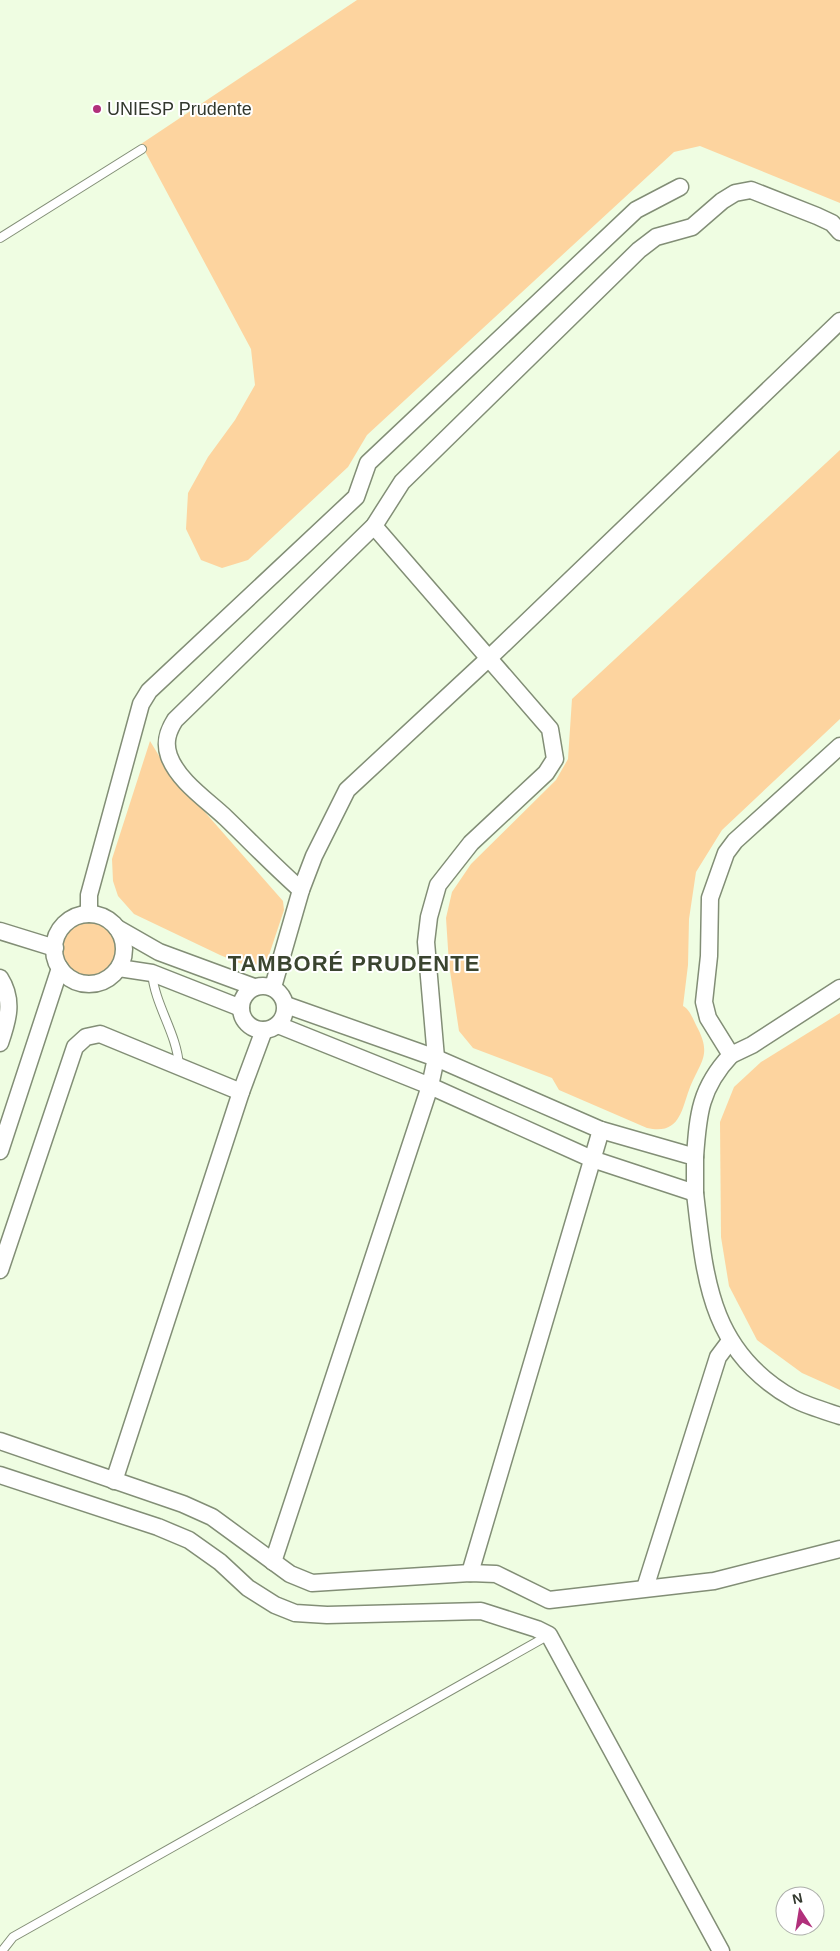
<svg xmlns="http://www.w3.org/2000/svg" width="840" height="1951" font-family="Helvetica,sans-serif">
<rect width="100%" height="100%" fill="#effde2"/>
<g fill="#fdd49f">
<path d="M357 0H840V203L700 146 674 152 367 435 348 467 248 560 222 568 201 560 186 529 188 493 208 457 235 420 255 385 251 349 141 144Z"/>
<path d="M840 450V719L722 830 696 872 689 919 688 965 683 1006C690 1010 692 1017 696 1025 713 1056 700 1061 689 1090 681 1112 679 1135 647 1128L559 1090 552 1078 473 1048 459 1031 449 964 446 918 452 892 471 864 556 780 568 759 572 699Z"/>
<path d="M150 741 167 769 283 901 284 910 267 961 249 967 220 955 134 914 118 896 113 881 112 859Z"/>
<circle cx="89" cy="949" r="27"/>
<path d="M840 1013V1390L802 1373 757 1340 729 1286 721 1237 720 1122 734 1087 761 1062Z"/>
</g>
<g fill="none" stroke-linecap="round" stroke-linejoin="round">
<g stroke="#828e76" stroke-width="10">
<g id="service">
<path d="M0 238 142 149"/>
<path d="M152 973C155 1006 177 1033 179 1066"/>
<path d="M2 1951 13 1937 549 1635"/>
</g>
</g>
<g stroke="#828e76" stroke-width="19">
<g id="minor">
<path d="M301 890C275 867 251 842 226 818 207 800 178 781 169 756 164 742 168 731 175 720L374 526 402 482 639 250 656 237 692 227 722 201 735 193 751 190 817 216 832 223 840 232"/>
<path d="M89 914V895L141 704 149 691 356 497 368 463 636 210 680 187"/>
<circle cx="89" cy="949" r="35"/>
<path d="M117 928 159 952 254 987"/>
<path d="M0 931 55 948"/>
<path d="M119 968 152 973 241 1008"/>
<path d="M0 978C14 1000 8 1020 0 1043"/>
<circle cx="263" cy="1008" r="22"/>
<path d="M273 987 301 890 314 856 347 790 488 659 840 321"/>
<path d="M278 1025 430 1086 592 1159 695 1193V1157L601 1130 436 1058 286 1005"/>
<path d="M731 1055 752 1045 840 988"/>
<path d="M0 1151 60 968"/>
<path d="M695 1157C698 1114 700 1088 731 1055L708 1018 704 1002 709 956 710 898 726 853 735 841 840 746"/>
<path d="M695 1193C705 1278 709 1352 794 1399 808 1406 825 1411 840 1416"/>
<path d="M0 1270 75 1047 86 1037 100 1034 241 1092"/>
<path d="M0 1441 183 1504 212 1517 290 1574 312 1583 470 1573 496 1574 549 1600 714 1581 840 1549"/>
<path d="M0 1475 158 1527 189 1540 220 1562 248 1588 275 1605 295 1613 327 1615 481 1611 537 1629 549 1635 721 1951"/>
<path d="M114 1481 241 1092 264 1030"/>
<path d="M273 1562 430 1086 436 1058 426 942 429 917 438 885 471 843 546 773 555 759 550 729 374 526"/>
<path d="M470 1573 601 1130"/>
<path d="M645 1588 718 1357 730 1341"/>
</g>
</g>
<use href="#service" stroke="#fff" stroke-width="8"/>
<use href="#minor" stroke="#fff" stroke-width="16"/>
</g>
<circle fill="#b1307b" stroke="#fff" stroke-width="2" cx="97" cy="109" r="5"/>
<g text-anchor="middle" stroke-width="4" stroke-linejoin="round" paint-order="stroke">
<g font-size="18" fill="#32382d" stroke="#fff" text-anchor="start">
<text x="107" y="115">UNIESP Prudente</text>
</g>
<g font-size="22" font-weight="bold" letter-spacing="1" fill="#3a442f" stroke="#fff">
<text x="354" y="971">TAMBORÉ PRUDENTE</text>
</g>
</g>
<g transform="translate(800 1911) rotate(348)"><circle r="24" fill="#ffffff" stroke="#adafab"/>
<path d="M0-4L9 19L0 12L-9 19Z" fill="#b1307b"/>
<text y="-8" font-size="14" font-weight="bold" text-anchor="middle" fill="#32382d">N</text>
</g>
</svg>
